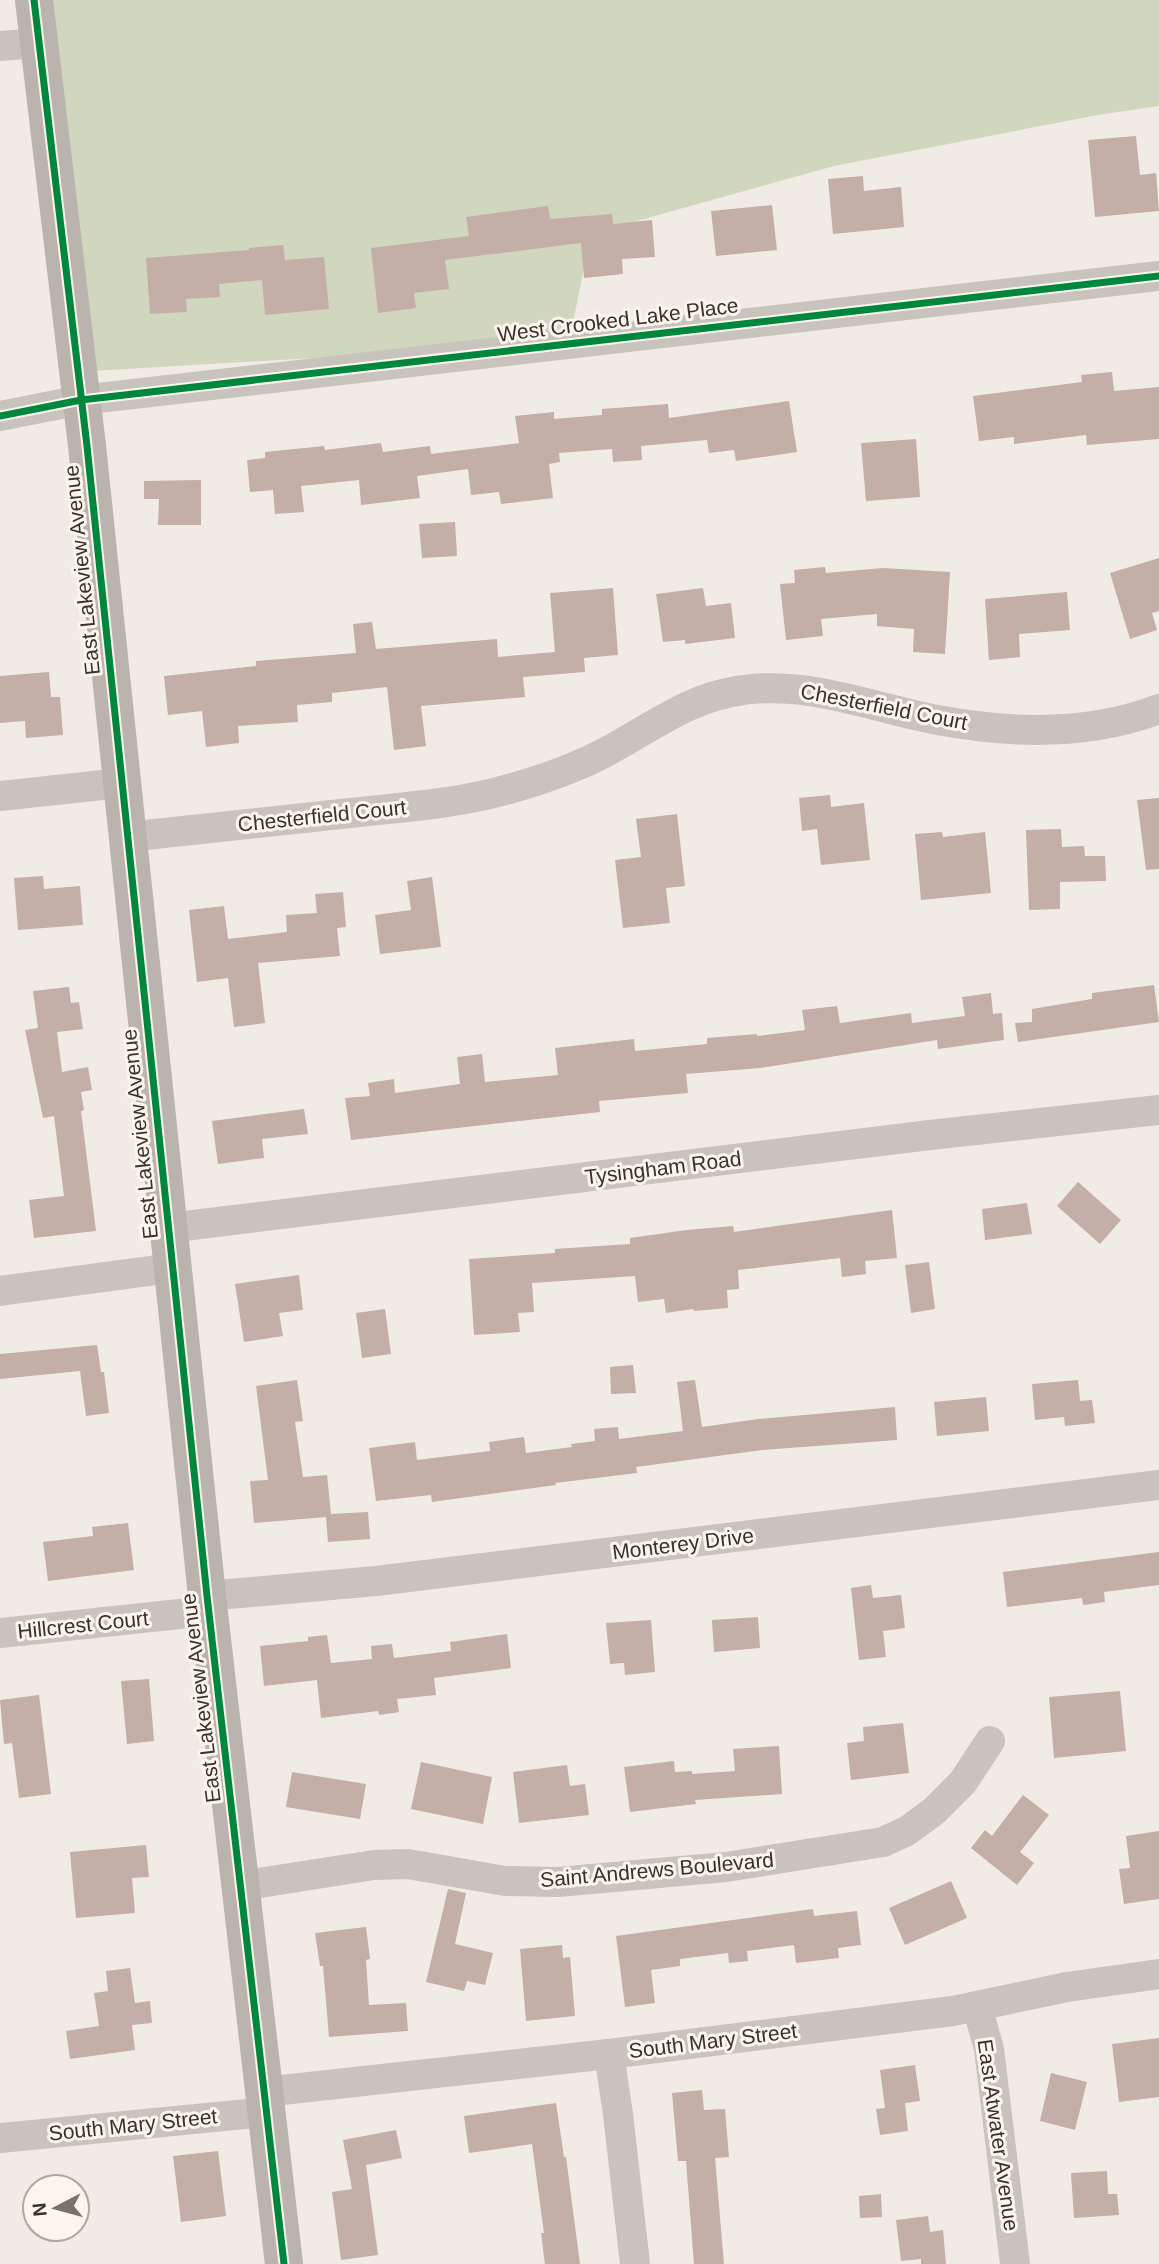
<svg xmlns="http://www.w3.org/2000/svg" width="1159" height="2264" font-family="Arial,sans-serif">
<rect width="100%" height="100%" fill="#f0ebe5"/>
<path fill="#d1d6bf" d="M49 0H1159V106L1098 115 834 166 615 227 586 257 569 343 92 371Z"/>
<g fill="#c3afa7">
<path d="M1136 136 1140 175 1156 173 1159 211 1095 217 1088 140Z"/>
<path d="M863 176 864 191 901 187 904 227 833 234 828 179Z"/>
<path d="M772 205 777 250 716 256 711 211Z"/>
<path d="M548 206 550 219 612 214 613 224 652 220 655 257 622 259 623 274 584 278 581 243 445 260 449 289 414 293 416 308 378 313 371 248 469 236 466 217Z"/>
<path d="M283 245 285 260 324 257 329 309 265 315 262 280 219 284 220 297 186 299 187 312 150 314 146 258 249 250V248Z"/>
<path d="M1112 372 1114 391 1159 387V439L1087 445 1086 435 1014 444V437L979 441 973 396 1082 382 1081 375Z"/>
<path d="M789 401 797 452 736 461 734 450 709 453 707 440 641 446 642 460 613 462 612 449 559 453 560 462 549 464 553 498 501 504 499 492 471 495 468 469 417 476 420 498 361 505 359 480 301 486 304 512 275 514 273 490 250 492 247 460 265 458V452L324 446 325 450 381 443 383 452 430 446 431 454 519 443 515 416 554 412V419L602 415V409L668 404 669 418Z"/>
<path d="M916 439 920 497 866 501 861 443Z"/>
<path d="M201 480V525H158L159 499H144V481Z"/>
<path d="M455 522 457 556 422 558 419 524Z"/>
<path d="M1159 558V611L1152 613 1157 630 1130 639 1110 573Z"/>
<path d="M825 567 826 573 883 568 950 572 945 654 913 652 914 629 877 626V614L821 619 823 636 786 640 780 584 795 583 794 570Z"/>
<path d="M613 588 618 655 584 658 585 672 523 677 525 697 421 706 426 746 394 750 387 687 332 693V702L297 705 298 722 238 726 239 743 206 747 202 711 168 715 164 676 256 666V661L356 653 353 624 372 622 376 649 497 639 498 657 555 652 550 593Z"/>
<path d="M703 588 706 606 731 603 735 638 685 644V640L663 642 656 594Z"/>
<path d="M1067 592 1070 630 1019 634 1020 657 989 660 985 599Z"/>
<path d="M49 672 51 697H60L63 735 26 738 25 721 0 723V676Z"/>
<path d="M830 795 831 807 864 803 870 860 821 865 817 829 802 831 799 798Z"/>
<path d="M1159 798V869L1146 870 1137 800Z"/>
<path d="M677 814 685 886 666 888 670 923 623 928 615 860 641 857 636 819Z"/>
<path d="M1061 829 1062 847 1084 846 1085 856H1105L1106 881 1060 882V909L1029 910 1026 830Z"/>
<path d="M942 832 943 837 985 832 991 893 921 900 915 834Z"/>
<path d="M43 876 44 889 80 886 83 925 18 930 14 878Z"/>
<path d="M432 877 441 947 380 954 375 915 411 910 407 881Z"/>
<path d="M343 892 346 927 337 928 340 956 258 963 265 1023 234 1027 228 978 197 982 189 910 224 906 228 939 287 932 286 915 317 913 315 894Z"/>
<path d="M1154 985 1159 1022 1018 1042 1015 1023 1032 1022V1009L1092 999V993Z"/>
<path d="M69 987 71 1003 79 1002 83 1029 57 1032 62 1072 88 1067 92 1090 81 1092 84 1110 81 1111 96 1231 34 1238 29 1200 64 1196 54 1116 43 1118 25 1030 38 1028 33 991Z"/>
<path d="M991 993 993 1014 1002 1013 1004 1040 938 1049 937 1040 760 1068 686 1074 688 1093 599 1101 600 1112 351 1140 345 1098 370 1096 368 1083 394 1079 395 1093 460 1084 457 1057 482 1054 485 1082 558 1075 555 1048 634 1039 635 1051 707 1044V1038L757 1034V1036L805 1030 802 1010 837 1006 840 1023 911 1013 912 1023 965 1016 962 997Z"/>
<path d="M304 1109 308 1134 262 1139 264 1158 218 1164 212 1121Z"/>
<path d="M1078 1182 1121 1220 1100 1244 1057 1206Z"/>
<path d="M1027 1203 1032 1234 985 1240 982 1209Z"/>
<path d="M892 1210 897 1258 865 1261 866 1274 842 1277 840 1258 738 1270 739 1289 727 1290 728 1308 694 1311 693 1309 666 1313 664 1299 638 1302 635 1276 532 1283 534 1312 518 1313 520 1332 474 1335 469 1259 555 1253V1249L630 1244V1238L687 1230 733 1226 734 1232Z"/>
<path d="M929 1262 935 1309 911 1313 905 1265Z"/>
<path d="M299 1275 303 1310 279 1313 283 1336 244 1342 235 1284Z"/>
<path d="M385 1309 391 1354 362 1358 356 1313Z"/>
<path d="M97 1345 101 1372H104L109 1413 86 1416 80 1371 0 1379V1354Z"/>
<path d="M633 1365 636 1393 611 1394 610 1367Z"/>
<path d="M297 1380 303 1421 295 1422 303 1477 327 1475 331 1514 368 1512 370 1539 328 1542 326 1517 254 1523 250 1481 268 1480 256 1386Z"/>
<path d="M695 1380 702 1427 758 1419 895 1407 897 1440 762 1450 636 1467 637 1473 555 1483 556 1485 432 1502 431 1495 376 1501 369 1448 415 1442 417 1460 490 1451 489 1442 524 1437 526 1453 572 1447 571 1444 595 1441 594 1429 618 1427 619 1439 683 1431 677 1382Z"/>
<path d="M1078 1380 1080 1401 1092 1400 1095 1423 1065 1426 1064 1417 1035 1420 1032 1384Z"/>
<path d="M986 1397 989 1431 937 1436 934 1402Z"/>
<path d="M128 1523 134 1570 48 1581 43 1542 93 1536 92 1527Z"/>
<path d="M1159 1552V1585L1104 1592 1105 1602 1083 1605 1082 1598 1007 1607 1003 1572Z"/>
<path d="M871 1585 873 1598 901 1595 905 1628 883 1631 886 1657 859 1660 851 1588Z"/>
<path d="M758 1617 760 1648 714 1652 712 1620Z"/>
<path d="M651 1620 655 1672 625 1675 624 1663 610 1664 606 1623Z"/>
<path d="M507 1634 511 1668 434 1678 436 1695 397 1699 399 1712 379 1715 378 1711 321 1718 317 1680 264 1686 260 1646 308 1641V1637L327 1635 331 1663 372 1659 371 1646 392 1644 394 1658 451 1651 450 1642Z"/>
<path d="M149 1679 154 1741 127 1744 121 1681Z"/>
<path d="M1120 1691 1126 1751 1054 1758 1049 1697Z"/>
<path d="M39 1695 51 1794 19 1798 12 1743 4 1744 0 1700Z"/>
<path d="M903 1723 909 1773 851 1780 847 1743 864 1741 863 1727Z"/>
<path d="M779 1746 782 1794 695 1800 696 1804 630 1812 624 1767 674 1761 675 1772 692 1771V1774L735 1771 733 1749Z"/>
<path d="M421 1762 492 1777 483 1824 411 1809Z"/>
<path d="M567 1765 570 1786 585 1784 589 1815 519 1823 513 1772Z"/>
<path d="M292 1772 366 1784 360 1819 286 1807Z"/>
<path d="M1023 1795 1049 1815 1020 1852 1034 1863 1017 1885 971 1848 985 1830 992 1836Z"/>
<path d="M1159 1831V1899L1124 1904 1119 1869 1130 1868 1126 1836Z"/>
<path d="M146 1845 149 1877 132 1878 135 1913 76 1918 70 1852Z"/>
<path d="M951 1881 967 1918 905 1945 889 1908Z"/>
<path d="M448 1889 466 1893 455 1944 493 1953 485 1985 467 1981 464 1991 426 1982Z"/>
<path d="M813 1909 814 1916 857 1911 861 1945 838 1948 839 1958 796 1963 794 1945 747 1951 748 1961 729 1963 728 1953 680 1959V1966L651 1970 655 2003 625 2007 616 1936Z"/>
<path d="M366 1927 370 1959 366 1960 369 2005 406 2003 408 2031 329 2037 323 1966H320L315 1933Z"/>
<path d="M562 1945 563 1958 570 1957 575 2016 526 2021 520 1949Z"/>
<path d="M130 1968 135 2003 150 2001 152 2023 132 2025 135 2050 70 2059 66 2031 99 2026 94 1993 108 1991 106 1971Z"/>
<path d="M1159 2038V2097L1119 2102 1112 2044Z"/>
<path d="M915 2065 920 2101 905 2103 908 2131 880 2135 876 2109 885 2108 880 2070Z"/>
<path d="M1051 2073 1087 2082 1075 2130 1040 2121Z"/>
<path d="M702 2090 704 2110 725 2109 729 2157 715 2158 724 2264H694L686 2161H678L672 2093Z"/>
<path d="M556 2103 564 2157H566L580 2264H545L541 2233H544L532 2144 469 2153 464 2116Z"/>
<path d="M396 2130 402 2158 366 2165 378 2255 341 2260 332 2192 352 2189 343 2140Z"/>
<path d="M218 2151 226 2216 181 2222 173 2156Z"/>
<path d="M1107 2171 1108 2194H1117L1119 2215 1074 2218 1071 2173Z"/>
<path d="M881 2194 882 2217 860 2218 859 2196Z"/>
<path d="M928 2216 930 2232 943 2230 946 2264H921V2259L901 2261 896 2220Z"/>
</g>
<g fill="none" stroke-linecap="round" stroke-linejoin="round">
<g stroke="#c9c3be" stroke-width="30">
<path d="M0 46 39 43"/>
<path d="M0 416 81 400 1159 276"/>
<path d="M0 796 121 783"/>
<path d="M127 837C202 829 276 821 350 813 403 807 458 804 509 789 541 780 574 769 604 753 650 729 690 696 744 690 810 681 874 708 938 720 1012 734 1088 736 1159 709"/>
<path d="M168 1228 930 1135 1159 1110"/>
<path d="M0 1291 172 1268"/>
<path d="M207 1596 376 1581 1159 1485"/>
<path d="M0 1633 208 1611"/>
<path d="M240 1886 374 1865 408 1864 505 1881 558 1882 726 1867 883 1842 907 1831 934 1811 963 1782 990 1741"/>
<path d="M977 2006 989 2049 1015 2264"/>
<path d="M609 2054 618 2114 635 2264"/>
<path d="M264 2092 609 2054 953 2011 1067 1987 1159 1974"/>
<path d="M0 2138 266 2112"/>
</g>
<path stroke="#bab3ae" stroke-width="38" d="M34 0 87 446 207 1596 284 2264"/>
<g stroke="#fbf5ee" stroke-width="11">
<g id="cycleway">
<path d="M34 0 87 446 207 1596 284 2264"/>
<path d="M0 416 81 400 1159 276"/>
</g>
</g>
<use href="#cycleway" stroke="#00873e" stroke-width="7"/>
</g>
<g text-anchor="middle" stroke-width="6" stroke-linejoin="round" paint-order="stroke">
<g font-size="21" fill="#3b302b" stroke="#fbf5ee">
<text transform="translate(618 320) rotate(-7)" y="7">West Crooked Lake Place</text>
<text transform="translate(82 570) rotate(-96)" y="7">East Lakeview Avenue</text>
<text transform="translate(884 707) rotate(11)" y="7">Chesterfield Court</text>
<text transform="translate(322 816) rotate(-6)" y="7">Chesterfield Court</text>
<text transform="translate(140 1134) rotate(-96)" y="7">East Lakeview Avenue</text>
<text transform="translate(663 1168) rotate(-7)" y="7">Tysingham Road</text>
<text transform="translate(683 1544) rotate(-7)" y="7">Monterey Drive</text>
<text transform="translate(83 1625) rotate(-6)" y="7">Hillcrest Court</text>
<text transform="translate(201 1698) rotate(-97)" y="7">East Lakeview Avenue</text>
<text transform="translate(657 1870) rotate(-5)" y="7">Saint Andrews Boulevard</text>
<text transform="translate(713 2041) rotate(-7)" y="7">South Mary Street</text>
<text transform="translate(133 2125) rotate(-6)" y="7">South Mary Street</text>
<text transform="translate(998 2135) rotate(82)" y="7">East Atwater Avenue</text>
</g>
</g>
<g transform="translate(56 2208) rotate(264)"><circle r="33" fill="#fbf5ee" stroke="#aea6a0" stroke-width="2"/>
<path d="M0-5L12 26L0 18L-12 26Z" fill="#7a716c"/>
<text y="-10" font-size="19" font-weight="bold" text-anchor="middle" fill="#3b302b">N</text>
</g>
</svg>
